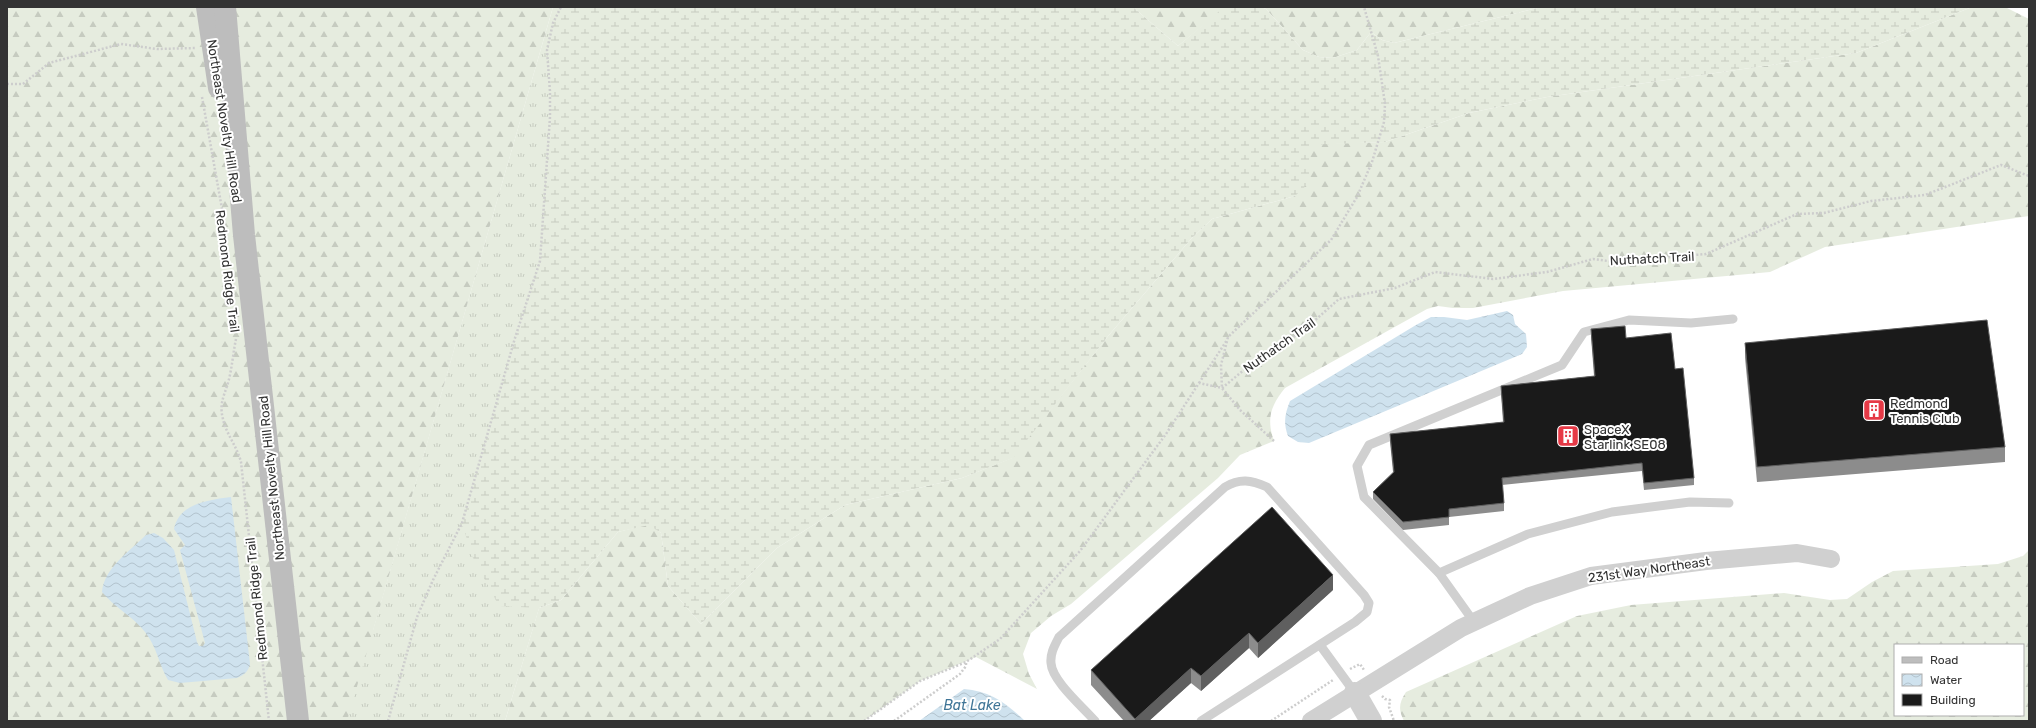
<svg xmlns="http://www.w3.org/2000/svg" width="2036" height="728" font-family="Rubik,sans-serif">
<defs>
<pattern id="grass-tufts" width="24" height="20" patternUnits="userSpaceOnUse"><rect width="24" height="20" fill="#e6ecdf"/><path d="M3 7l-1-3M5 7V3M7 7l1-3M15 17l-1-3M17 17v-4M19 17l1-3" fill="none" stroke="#c6cbc0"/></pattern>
<pattern id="forest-firs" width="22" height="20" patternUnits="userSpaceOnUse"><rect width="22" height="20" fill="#e6ecdf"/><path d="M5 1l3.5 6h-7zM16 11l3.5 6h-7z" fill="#c6cbc0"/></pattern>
<pattern id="wetland-marsh" width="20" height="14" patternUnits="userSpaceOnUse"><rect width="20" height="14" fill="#e6ecdf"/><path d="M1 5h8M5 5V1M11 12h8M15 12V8" fill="none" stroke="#c6cbc0"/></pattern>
<pattern id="water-waves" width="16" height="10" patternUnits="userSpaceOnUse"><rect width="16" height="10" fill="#cfe2ee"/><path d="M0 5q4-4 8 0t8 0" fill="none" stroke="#b2c2cd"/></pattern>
</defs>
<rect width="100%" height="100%" fill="#fff"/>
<path fill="url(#grass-tufts)" d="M553 7H721L505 721H131L373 630Z"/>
<g fill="url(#forest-firs)" fill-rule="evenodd">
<path d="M7 7H553L347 721H7Z"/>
<path d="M1133 7H1226L1178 46Z"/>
<path d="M1261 7H1541L1394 43 1382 40 1371 32 1357 50 1333 58 1319 57 1303 50 1266 9Z"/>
<path d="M1972 7H2005L2029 19V216L1825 247 1770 272 1563 291 1473 308H1453L1438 306 1427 309 1285 388C1271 405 1266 419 1274 441L1240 455 1218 478 1071 604 1051 616 1031 633 1023 654 1029 674 1037 689 976 657 920 681 864 721H505L539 608 561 600 618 532 649 524 661 533 668 586 701 624 777 548 845 505 962 478 1012 458 1109 335 1191 239 1212 219 1295 196 1309 144 1385 142 1469 113 1547 97 1856 53Z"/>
<path d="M2029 550V721H1404C1398 709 1399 703 1406 692L1577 616 1631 605 1784 593 1830 600 1847 599 1872 582 1893 571 1998 564 2023 556ZM1895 645H2023V715H1895Z"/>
</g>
<path fill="url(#wetland-marsh)" d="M561 7 655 9 686 7H1133L1178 46 1223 8 1261 7 1266 9 1303 50 1319 57 1333 58 1357 50 1371 32 1382 40 1394 43 1541 7H1972L1856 53 1547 97 1469 113 1385 142 1309 145V183L1295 196 1212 219 1191 239 1109 335 1013 458 962 478 845 505 777 548 701 624 668 586 661 533 649 525 618 532 561 600 539 608 499 606 472 556 462 523 515 338 540 261 550 117V92L547 50 553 23Z"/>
<g fill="url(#water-waves)">
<path d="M1507 311 1513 315 1515 324 1526 334 1527 347 1522 354 1309 443 1298 442 1288 436C1283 422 1285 414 1290 401L1416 325 1431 317H1444L1467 320Z"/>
<path d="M231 497 250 664C248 672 244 675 237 678L180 683 168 680C159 665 157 647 145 632 134 617 115 608 102 592 104 568 130 551 146 535L154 533 163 538 174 550 197 642 199 646H203L205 643 180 550 185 545 174 529C179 503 209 500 231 497Z"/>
<path d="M964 689C990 691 1006 703 1025 721H919Z"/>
</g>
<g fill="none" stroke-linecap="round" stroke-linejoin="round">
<g stroke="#cdcdcd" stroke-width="2.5" stroke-dasharray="2 2" stroke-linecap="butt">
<path d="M7 84H23L49 63 121 44 157 49 196 48"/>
<path d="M202 97 224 220"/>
<path d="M236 339C233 353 232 369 228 383 224 396 219 404 223 419 226 434 237 446 241 462L269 721"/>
<path d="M1199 383 1227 340"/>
<path d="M1222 388 1244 370 1304 330 1339 299 1395 288 1435 272 1493 279 1547 272 1593 259 1615 262 1706 254 1797 214 1824 213 1871 201 1925 195 2001 165 2029 176"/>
<path d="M1274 441 1240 410 1222 388 1221 365 1228 337 1331 240 1357 197 1372 162 1384 122 1385 104 1378 56 1364 7"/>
<path d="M1350 669 1360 664 1364 670"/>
<path d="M1382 696 1385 699 1390 700 1389 707 1394 721"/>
<path d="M388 721 417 617 433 580 462 523 515 338 540 261 550 117V92L547 50 553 23 561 7"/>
<path d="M864 721 920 681 966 662 1000 639 1080 551 1166 434 1199 383 1222 388"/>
<path d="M894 721 960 674 966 666V662"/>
<path d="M1271 721 1333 680"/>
</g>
<g stroke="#d0d0d0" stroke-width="9">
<path d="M1439 573 1364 497 1357 466 1369 445 1562 365 1584 332 1629 320 1691 323 1733 319"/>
<path d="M1474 622 1439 573 1528 534 1612 512 1690 502 1729 503"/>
<path d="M1320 645 1355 693"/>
<path d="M1095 721C1083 707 1052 681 1051 663 1050 653 1055 645 1059 637L1225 487C1240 478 1251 480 1267 487L1364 595 1369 603 1367 612 1355 622 1201 721"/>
</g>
<path stroke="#d0d0d0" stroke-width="18" d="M1311 721 1461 628 1530 596 1591 576 1706 561 1797 553 1831 559"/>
<path stroke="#d0d0d0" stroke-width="22" d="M1355 693 1371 721"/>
<g stroke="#bdbdbd" stroke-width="22">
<path d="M207 7 219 88"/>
<path d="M225 7 244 235 298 721"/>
</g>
</g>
<g fill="#8c8c8c">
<path d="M1591 329 1626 338 1675 369 1694 478V485L1644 490 1642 471 1502 485 1504 503V511L1449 517V525L1403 530 1373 499V492L1393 472 1390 442V434L1503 422 1501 393V386L1594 376 1591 337Z"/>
<path d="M1745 343 2005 447V462L1757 482 1745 358Z"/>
<path d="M1333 590 1258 658 1249 648 1201 691 1191 683 1149 721H1124L1091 685V670Z"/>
</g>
<g fill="#5f5f5f">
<path d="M1333 575V590L1258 658V643Z"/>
<path d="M1249 633V648L1201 691V676Z"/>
<path d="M1191 668V683L1149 721H1135V719Z"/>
</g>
<g fill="#1a1a1a" stroke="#5f5f5f">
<path d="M1987 320 2005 447 1757 467 1745 343Z"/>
<path d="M1625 326 1626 338 1671 333 1675 369 1683 368 1694 478 1644 483 1642 463 1502 478 1504 503 1449 509V517L1403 522 1373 492 1394 472 1390 434 1504 422 1501 386 1595 376 1591 329Z"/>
<path d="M1272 507 1333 575 1258 643 1249 633 1201 676 1191 668 1135 719 1091 670Z"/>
</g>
<defs>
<g id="building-square" transform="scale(1.15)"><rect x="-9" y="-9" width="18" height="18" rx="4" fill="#e63946" stroke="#fff"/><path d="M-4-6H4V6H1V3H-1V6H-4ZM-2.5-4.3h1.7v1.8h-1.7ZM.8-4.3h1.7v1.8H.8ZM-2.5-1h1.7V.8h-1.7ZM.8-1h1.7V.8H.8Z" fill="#fff"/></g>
</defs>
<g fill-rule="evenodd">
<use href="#building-square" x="1874" y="410"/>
<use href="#building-square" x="1568" y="436"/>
</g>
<g text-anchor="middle" stroke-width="4" stroke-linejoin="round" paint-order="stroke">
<g font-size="13" fill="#333" stroke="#fff">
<text transform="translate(225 121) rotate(81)" y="5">Northeast Novelty Hill Road</text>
<text transform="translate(1652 258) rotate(-3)" y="5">Nuthatch Trail</text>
<text transform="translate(228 271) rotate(83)" y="5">Redmond Ridge Trail</text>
<text transform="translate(1279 345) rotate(-35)" y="5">Nuthatch Trail</text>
<text transform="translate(271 478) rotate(-96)" y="5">Northeast Novelty Hill Road</text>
<text transform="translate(1649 569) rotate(-8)" y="5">231st Way Northeast</text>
<text transform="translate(256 599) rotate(-96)" y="5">Redmond Ridge Trail</text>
</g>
<g font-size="13" fill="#333" stroke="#fff" text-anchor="start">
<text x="1890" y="408">Redmond<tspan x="1890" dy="15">Tennis Club</tspan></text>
<text x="1584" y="434">SpaceX<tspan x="1584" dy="15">Starlink SE08</tspan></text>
</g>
<g font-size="14" font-style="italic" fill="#3f7597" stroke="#fff">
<text x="972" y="710">Bat Lake</text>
</g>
</g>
<rect width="2036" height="728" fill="none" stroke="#333333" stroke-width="16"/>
<rect x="1894" y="644" width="130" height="72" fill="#ffffff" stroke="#adadad"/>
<rect x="1902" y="657" width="20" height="6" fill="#bdbdbd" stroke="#adadad"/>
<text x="1930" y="664" font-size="12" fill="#333333">Road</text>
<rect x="1902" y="674" width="20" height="12" fill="url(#water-waves)" stroke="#adadad"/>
<text x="1930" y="684" font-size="12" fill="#333333">Water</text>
<rect x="1902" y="694" width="20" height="12" fill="#1a1a1a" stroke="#adadad"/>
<text x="1930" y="704" font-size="12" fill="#333333">Building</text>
</svg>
